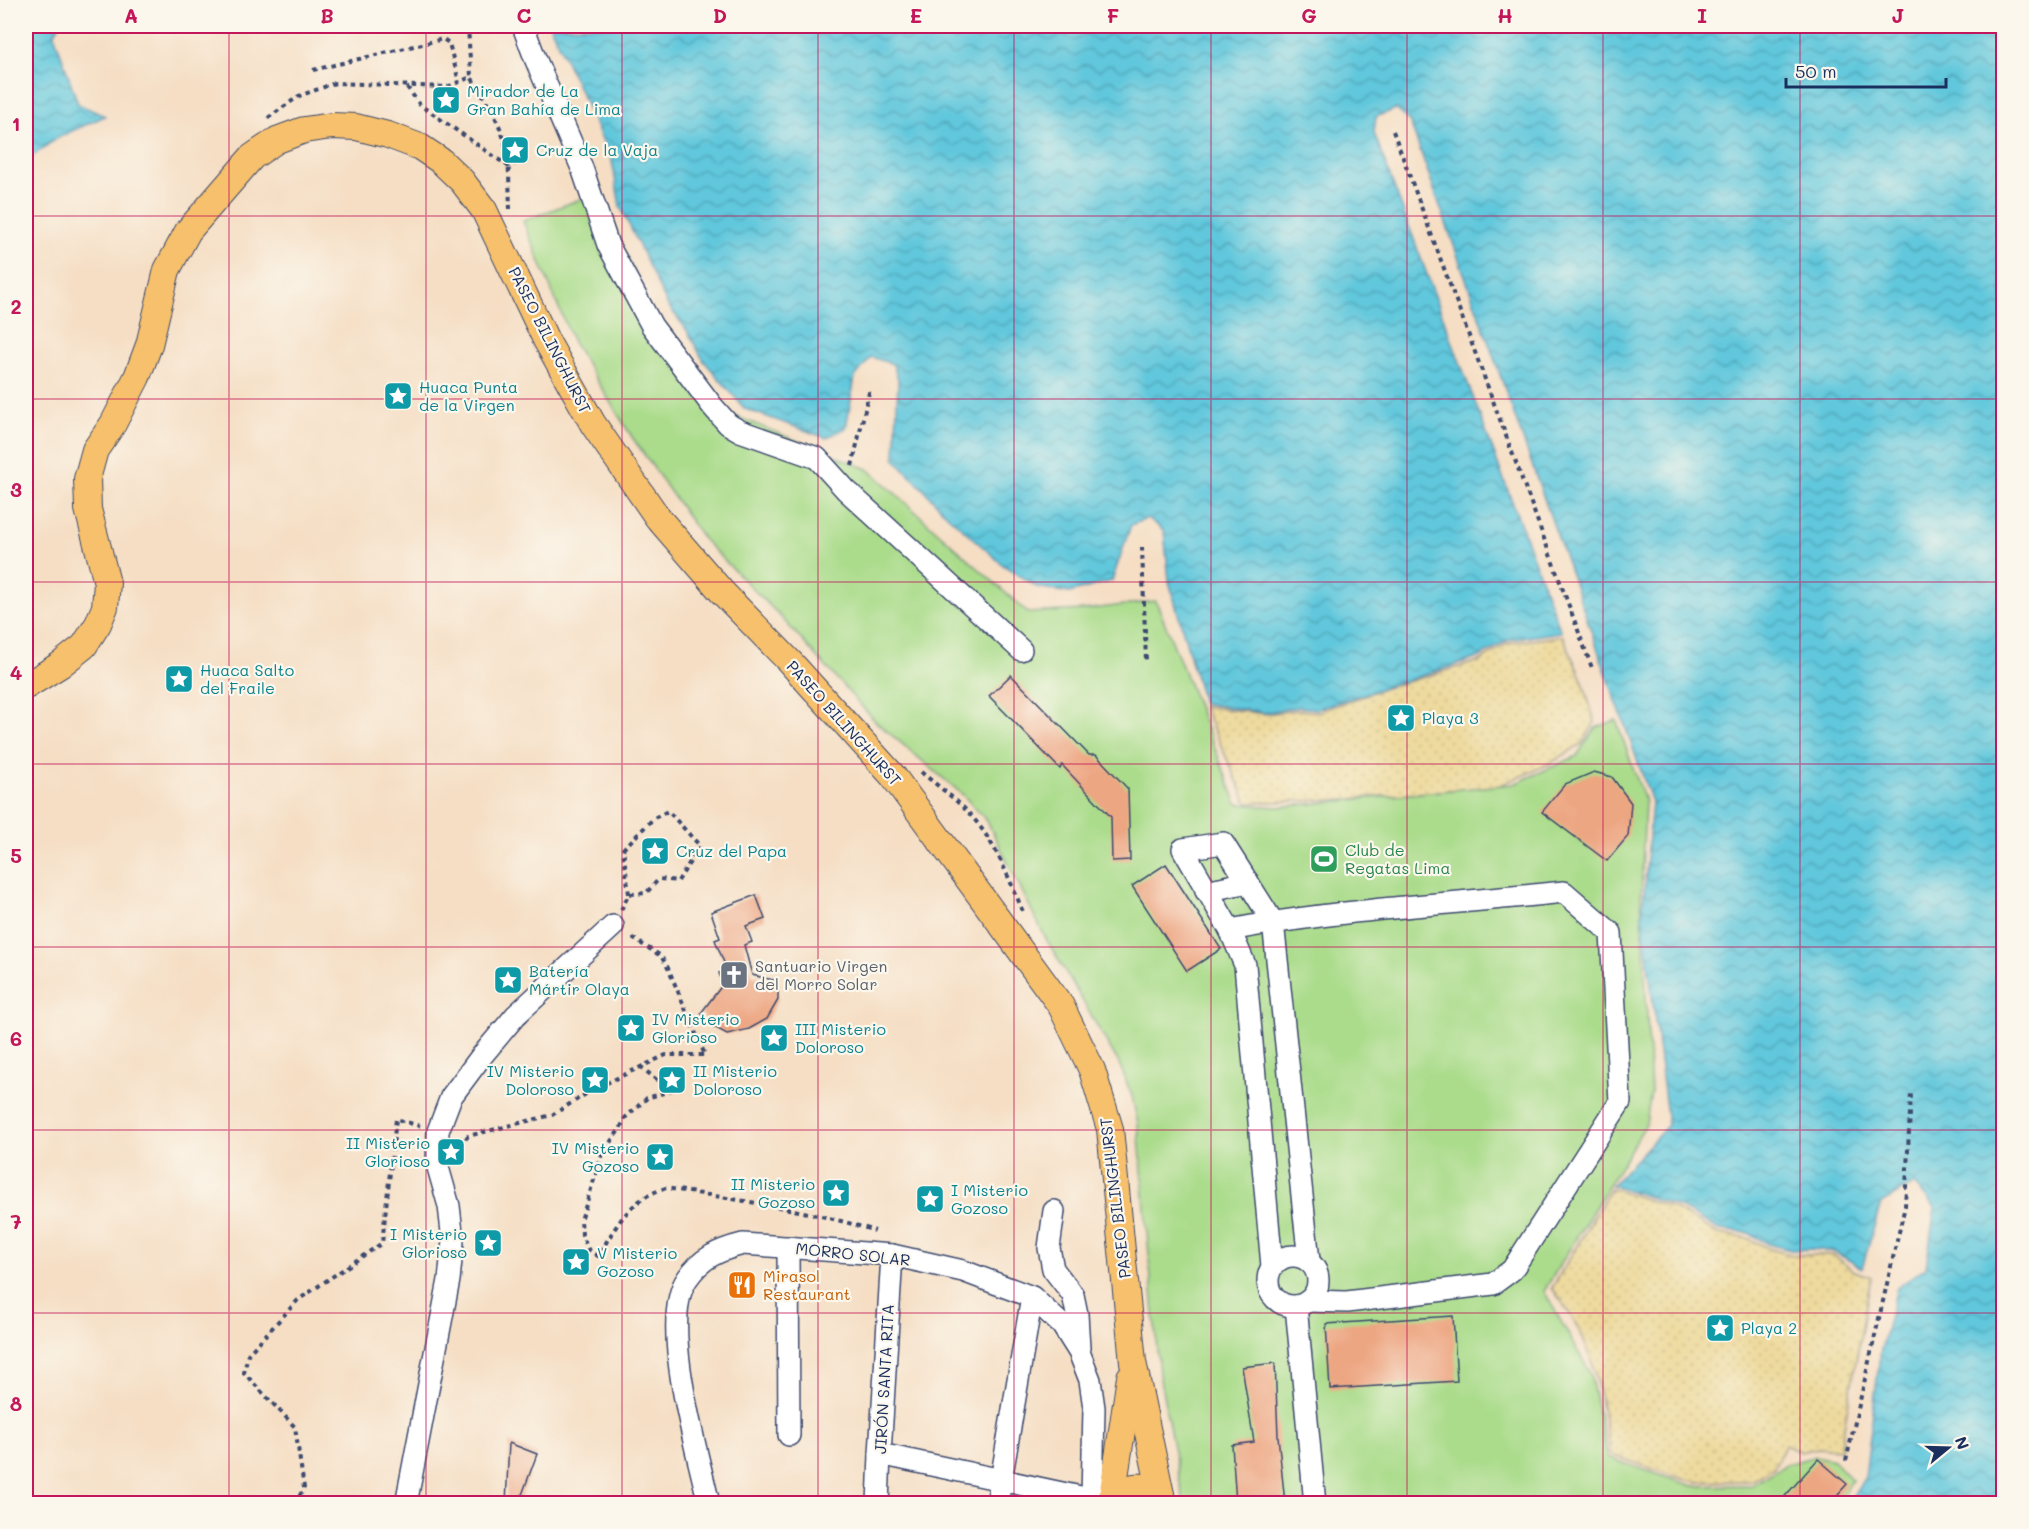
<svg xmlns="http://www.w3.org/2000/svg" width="2029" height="1529" font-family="Mali,sans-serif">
<defs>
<pattern id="sand-dots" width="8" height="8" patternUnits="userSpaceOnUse" patternTransform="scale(1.5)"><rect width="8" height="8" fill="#eeda9e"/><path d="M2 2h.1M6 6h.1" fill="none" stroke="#ccbb8a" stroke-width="1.8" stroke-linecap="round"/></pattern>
<pattern id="water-waves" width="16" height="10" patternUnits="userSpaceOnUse" patternTransform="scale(1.5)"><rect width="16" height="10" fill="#60c7dc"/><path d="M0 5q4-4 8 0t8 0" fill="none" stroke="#4ea2b6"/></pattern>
</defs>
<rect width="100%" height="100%" fill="#fbf7ec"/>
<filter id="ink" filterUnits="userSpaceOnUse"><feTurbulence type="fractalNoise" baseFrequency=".0167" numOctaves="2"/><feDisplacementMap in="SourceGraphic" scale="12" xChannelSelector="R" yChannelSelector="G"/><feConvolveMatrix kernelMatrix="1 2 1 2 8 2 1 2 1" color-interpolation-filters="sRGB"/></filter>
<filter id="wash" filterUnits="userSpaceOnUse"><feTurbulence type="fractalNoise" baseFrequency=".008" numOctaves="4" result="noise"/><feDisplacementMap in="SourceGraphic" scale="24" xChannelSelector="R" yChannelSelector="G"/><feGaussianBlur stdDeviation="1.35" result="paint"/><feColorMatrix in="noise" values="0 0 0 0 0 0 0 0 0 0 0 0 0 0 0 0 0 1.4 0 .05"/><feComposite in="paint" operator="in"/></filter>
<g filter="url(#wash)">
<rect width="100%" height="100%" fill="#f5dec4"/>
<g fill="url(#sand-dots)" stroke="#84847e" stroke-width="1.5">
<path d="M1563 636 1583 682 1595 722 1582 744 1549 764 1498 786 1349 799 1247 803 1203 706 1264 714 1299 710 1318 712 1379 690 1480 661 1508 643Z"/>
<path d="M1611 1188 1673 1208 1719 1234 1747 1238 1770 1249 1792 1255H1834L1852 1270 1871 1277 1840 1450 1818 1448 1800 1452 1785 1445 1774 1467 1751 1481 1697 1482 1683 1479 1611 1455C1603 1418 1599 1376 1584 1340 1576 1321 1564 1305 1552 1288Z"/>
</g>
<path fill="#aadc8b" stroke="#628674" stroke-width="1.5" d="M599 192 650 310 730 414 868 469 1028 613 1084 610 1156 601 1237 804 1278 807 1514 784 1577 756 1595 728 1616 720 1645 801 1641 897 1651 1092 1646 1124 1544 1291 1590 1373 1608 1458 1693 1486 1752 1485 1787 1464 1816 1456 1833 1460 1852 1480 1839 1503H1184L1159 1374 1138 1124 1132 1096 1119 1063 1045 937 987 821 962 794 876 722 779 615 704 540 632 437 573 342 523 221Z"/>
<g fill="url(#water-waves)" stroke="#3e7b9d" stroke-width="1.5">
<path d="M26 26H59L54 34 78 104 105 116 57 138 26 161Z"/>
<path d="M550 26H2003V1503H1849L1865 1477 1880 1354 1897 1288 1926 1267 1935 1207 1914 1184 1881 1203 1862 1268 1835 1252 1812 1249 1791 1250 1768 1244 1749 1233 1719 1230 1680 1207 1612 1185 1668 1125 1642 916 1652 802 1410 122 1396 109 1376 117 1374 133 1561 632 1508 640 1478 658 1317 709 1299 707 1264 713 1203 703 1169 581 1164 531 1148 518 1131 525 1112 581 1069 593 1037 587 1003 565 947 515 895 459 898 379 893 364 871 357 855 377 846 428 826 438 745 409 704 361 686 329 667 304 620 206 612 161Z"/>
</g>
<g id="blocks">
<g fill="#eda682">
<path d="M1011 675 1089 755H1096L1128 789 1130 860 1112 861 1111 817 1062 765 1060 769 989 696Z"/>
<path d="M1594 772 1612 777 1631 803 1628 836 1607 861 1542 812 1565 784Z"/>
<path d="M1166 864 1221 949 1187 971 1132 886Z"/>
<path d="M756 895 765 919 746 926 752 942 744 945 752 975 778 981V1000L767 1019 749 1029 727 1034 712 1026 701 1013 723 984 719 973 727 970 715 940 720 938 711 912Z"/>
<path d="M1453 1316 1457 1381 1330 1389 1326 1324Z"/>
<path d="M1275 1363 1278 1436 1285 1503H1236L1232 1445 1254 1442 1242 1367Z"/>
<path d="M509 1443 537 1454 519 1503H506Z"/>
<path d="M1818 1459 1847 1484 1830 1503H1779Z"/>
</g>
</g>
</g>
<g filter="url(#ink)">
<use href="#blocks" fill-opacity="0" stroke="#3c496d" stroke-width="1.5"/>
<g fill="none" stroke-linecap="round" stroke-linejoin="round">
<g stroke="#3c496d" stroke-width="24">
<g id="minor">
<path d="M523 26 535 58 582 168 608 245 652 326 713 407 728 424 740 431 817 458 846 490 1021 650"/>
<path d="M1206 891 1248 882"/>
<path d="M1230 930C1340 909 1453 904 1564 892L1611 933 1620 1102 1512 1270 1493 1284 1347 1302 1308 1301"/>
<path d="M1054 1211 1049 1248 1053 1269 1073 1295 1077 1314 1079 1348"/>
<path d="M788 1247 789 1435"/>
<circle cx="1293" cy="1281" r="25"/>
<path d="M1272 1266 1245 965 1230 930 1183 849 1223 843 1273 922 1309 1261"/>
<path d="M1296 1306 1315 1504"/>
<path d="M880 1454 1104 1502"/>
<path d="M406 1504 449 1280 453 1241 449 1206 437 1164 438 1131 451 1097 480 1058 516 1015 613 926"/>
<path d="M709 1504C698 1454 658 1321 687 1279 701 1258 719 1250 743 1244L892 1255 963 1271 1032 1297 1062 1325 1079 1352 1090 1380 1094 1408 1092 1499"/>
<path d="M878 1504 880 1454 892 1255"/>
<path d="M997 1504 1032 1297"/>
</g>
</g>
<g stroke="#3c496d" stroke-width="28">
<g id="major">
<path d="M26 686 60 665 84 646 98 624 105 607 107 583 88 509 87 479 95 450 113 424 137 377 149 345 167 270 188 231 252 157 277 140 304 130 332 126 356 127 388 135 420 147 441 161 462 181 484 210 546 340 593 424 658 518 722 592 790 662 893 776 1061 1006 1092 1070 1110 1129 1133 1362 1163 1504"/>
<path d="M1111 1503C1124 1485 1142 1481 1161 1495"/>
<path d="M1111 1504 1130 1377"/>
</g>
</g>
<g stroke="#3c496d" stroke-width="4" stroke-dasharray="4.5 4.5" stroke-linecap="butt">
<path d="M468 26 471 77"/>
<path d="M313 70 443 39 449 43 459 82"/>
<path d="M407 87 420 105 508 166C531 162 527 135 504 138"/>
<path d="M268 118 299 96 335 83 447 87 471 77C485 98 501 122 506 148 510 167 509 189 510 209"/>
<path d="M1393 131 1592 668"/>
<path d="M852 466 870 388"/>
<path d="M1142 547 1146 662"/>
<path d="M921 772C939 787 959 801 974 819 997 846 1010 881 1024 914"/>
<path d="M621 910 629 894 623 849 654 818 668 811 700 846 678 881 659 879 646 893 629 894"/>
<path d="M640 1066 670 1091 647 1098 625 1118 620 1129 603 1152 581 1220 582 1235 588 1249 598 1256C617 1225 629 1199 666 1188 736 1200 808 1209 875 1231"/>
<path d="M458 1139 464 1141 468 1136 552 1115 594 1089 666 1055H705L668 968 661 956 629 936"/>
<path d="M1846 1461 1905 1206 1911 1093"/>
<path d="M295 1504 304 1488 295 1427 244 1373 248 1354 298 1300 382 1243 396 1119 420 1126"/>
</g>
<use href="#minor" stroke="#fff" stroke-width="21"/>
<use href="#major" stroke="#f7c06c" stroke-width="26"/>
</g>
</g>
<path fill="none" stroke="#c2185b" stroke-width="1.5" stroke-opacity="0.55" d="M229 26V1504M426 26V1504M622 26V1504M818 26V1504M1014 26V1504M1211 26V1504M1407 26V1504M1603 26V1504M1800 26V1504M26 216H2004M26 399H2004M26 582H2004M26 764H2004M26 947H2004M26 1130H2004M26 1313H2004"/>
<defs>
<g id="sight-square" transform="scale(1.5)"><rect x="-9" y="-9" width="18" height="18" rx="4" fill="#0f9aa8" stroke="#fbf7ec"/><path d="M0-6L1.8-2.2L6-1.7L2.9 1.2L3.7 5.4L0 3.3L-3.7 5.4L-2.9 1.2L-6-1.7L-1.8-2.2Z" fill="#fff"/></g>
<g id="stadium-square" transform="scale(1.5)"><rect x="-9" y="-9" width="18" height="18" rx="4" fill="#2e9e5b" stroke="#fbf7ec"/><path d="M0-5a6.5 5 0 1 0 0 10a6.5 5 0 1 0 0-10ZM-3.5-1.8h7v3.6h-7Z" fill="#fff"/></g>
<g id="church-square" transform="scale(1.5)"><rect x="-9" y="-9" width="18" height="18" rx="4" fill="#6b7280" stroke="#fbf7ec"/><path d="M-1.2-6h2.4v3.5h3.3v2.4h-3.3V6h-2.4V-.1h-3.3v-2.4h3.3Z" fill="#fff"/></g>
<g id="restaurant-square" transform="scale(1.5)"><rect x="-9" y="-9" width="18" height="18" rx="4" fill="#e8710a" stroke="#fbf7ec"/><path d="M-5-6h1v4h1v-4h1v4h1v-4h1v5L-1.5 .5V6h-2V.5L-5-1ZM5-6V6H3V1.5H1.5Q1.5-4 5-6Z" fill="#fff"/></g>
</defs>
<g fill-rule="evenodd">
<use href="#sight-square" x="446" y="100"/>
<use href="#sight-square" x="515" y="150"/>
<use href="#sight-square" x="398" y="396"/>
<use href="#sight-square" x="179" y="679"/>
<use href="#sight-square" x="1401" y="718"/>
<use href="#sight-square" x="655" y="851"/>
<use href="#stadium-square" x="1324" y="859"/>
<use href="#church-square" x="734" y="975"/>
<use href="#sight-square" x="508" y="980"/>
<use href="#sight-square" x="631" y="1028"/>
<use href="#sight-square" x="774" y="1038"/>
<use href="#sight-square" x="595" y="1080"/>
<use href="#sight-square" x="672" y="1080"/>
<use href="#sight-square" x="451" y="1152"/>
<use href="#sight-square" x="660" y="1157"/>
<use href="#sight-square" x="836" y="1193"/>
<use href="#sight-square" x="930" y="1199"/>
<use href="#sight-square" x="488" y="1243"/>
<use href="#sight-square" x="576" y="1262"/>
<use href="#restaurant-square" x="742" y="1285"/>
<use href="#sight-square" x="1720" y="1328"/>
</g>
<g text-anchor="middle" stroke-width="4.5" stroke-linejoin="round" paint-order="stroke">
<g font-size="16" fill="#0d838f" stroke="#fbf7ec" text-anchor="start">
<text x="467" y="97">Mirador de La<tspan x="467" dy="18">Gran Bahía de Lima</tspan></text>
<text x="536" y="156">Cruz de la Vaja</text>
<text x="419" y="393">Huaca Punta<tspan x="419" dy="18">de la Virgen</tspan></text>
<text x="200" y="676">Huaca Salto<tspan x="200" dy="18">del Fraile</tspan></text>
<text x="1422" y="724">Playa 3</text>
<text x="676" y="857">Cruz del Papa</text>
<text x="529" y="977">Batería<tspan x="529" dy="18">Mártir Olaya</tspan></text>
<text x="652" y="1025">IV Misterio<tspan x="652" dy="18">Glorioso</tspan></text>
<text x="795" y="1035">III Misterio<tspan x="795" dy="18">Doloroso</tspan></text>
<text x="574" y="1077" text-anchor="end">IV Misterio<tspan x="574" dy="18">Doloroso</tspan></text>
<text x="693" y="1077">II Misterio<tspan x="693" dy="18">Doloroso</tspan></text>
<text x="430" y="1149" text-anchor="end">II Misterio<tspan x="430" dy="18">Glorioso</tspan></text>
<text x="639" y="1154" text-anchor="end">IV Misterio<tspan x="639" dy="18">Gozoso</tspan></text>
<text x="815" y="1190" text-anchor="end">II Misterio<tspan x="815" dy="18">Gozoso</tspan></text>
<text x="951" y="1196">I Misterio<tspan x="951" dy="18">Gozoso</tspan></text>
<text x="467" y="1240" text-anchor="end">I Misterio<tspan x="467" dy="18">Glorioso</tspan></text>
<text x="597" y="1259">V Misterio<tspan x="597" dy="18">Gozoso</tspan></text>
<text x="1741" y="1334">Playa 2</text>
</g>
<g font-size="16" fill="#1b2f5e" stroke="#fbf7ec">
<text transform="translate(550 340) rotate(63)" y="6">PASEO BILINGHURST</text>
<text transform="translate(844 723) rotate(48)" y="6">PASEO BILINGHURST</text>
<text transform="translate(1115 1198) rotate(-97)" y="6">PASEO BILINGHURST</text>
<text transform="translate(853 1254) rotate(6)" y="6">MORRO SOLAR</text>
<text transform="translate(884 1379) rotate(-87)" y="6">JIRÓN SANTA RITA</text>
</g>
<g font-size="16" fill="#27864d" stroke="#fbf7ec" text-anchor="start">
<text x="1345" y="856">Club de<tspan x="1345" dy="18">Regatas Lima</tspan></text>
</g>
<g font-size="16" fill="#5b616d" stroke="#fbf7ec" text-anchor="start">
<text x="755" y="972">Santuario Virgen<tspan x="755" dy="18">del Morro Solar</tspan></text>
</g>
<g font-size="16" fill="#c56008" stroke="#fbf7ec" text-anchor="start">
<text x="763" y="1282">Mirasol<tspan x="763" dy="18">Restaurant</tspan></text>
</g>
</g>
<rect width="2029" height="1529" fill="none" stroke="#fbf7ec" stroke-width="66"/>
<g transform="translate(1948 1448) rotate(71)" stroke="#fbf7ec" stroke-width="4.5" paint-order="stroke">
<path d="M0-4.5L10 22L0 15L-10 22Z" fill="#1b2f5e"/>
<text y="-9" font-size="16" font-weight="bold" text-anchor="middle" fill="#1b2f5e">N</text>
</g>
<path d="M1786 78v9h160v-9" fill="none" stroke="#1b2f5e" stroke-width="3"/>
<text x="1795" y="78" font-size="18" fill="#1b2f5e" stroke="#fbf7ec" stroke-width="4.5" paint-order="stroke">50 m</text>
<rect x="33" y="33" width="1963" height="1463" fill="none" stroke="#c2185b" stroke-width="2"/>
<g font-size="20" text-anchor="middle" font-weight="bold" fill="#c2185b">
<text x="131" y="23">A</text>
<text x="327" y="23">B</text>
<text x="524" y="23">C</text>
<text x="720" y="23">D</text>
<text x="916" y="23">E</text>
<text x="1113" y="23">F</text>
<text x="1309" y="23">G</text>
<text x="1505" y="23">H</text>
<text x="1702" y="23">I</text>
<text x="1898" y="23">J</text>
<text x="16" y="131">1</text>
<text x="16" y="314">2</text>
<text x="16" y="497">3</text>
<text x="16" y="680">4</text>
<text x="16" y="863">5</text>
<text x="16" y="1046">6</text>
<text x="16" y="1229">7</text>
<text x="16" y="1411">8</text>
</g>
</svg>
